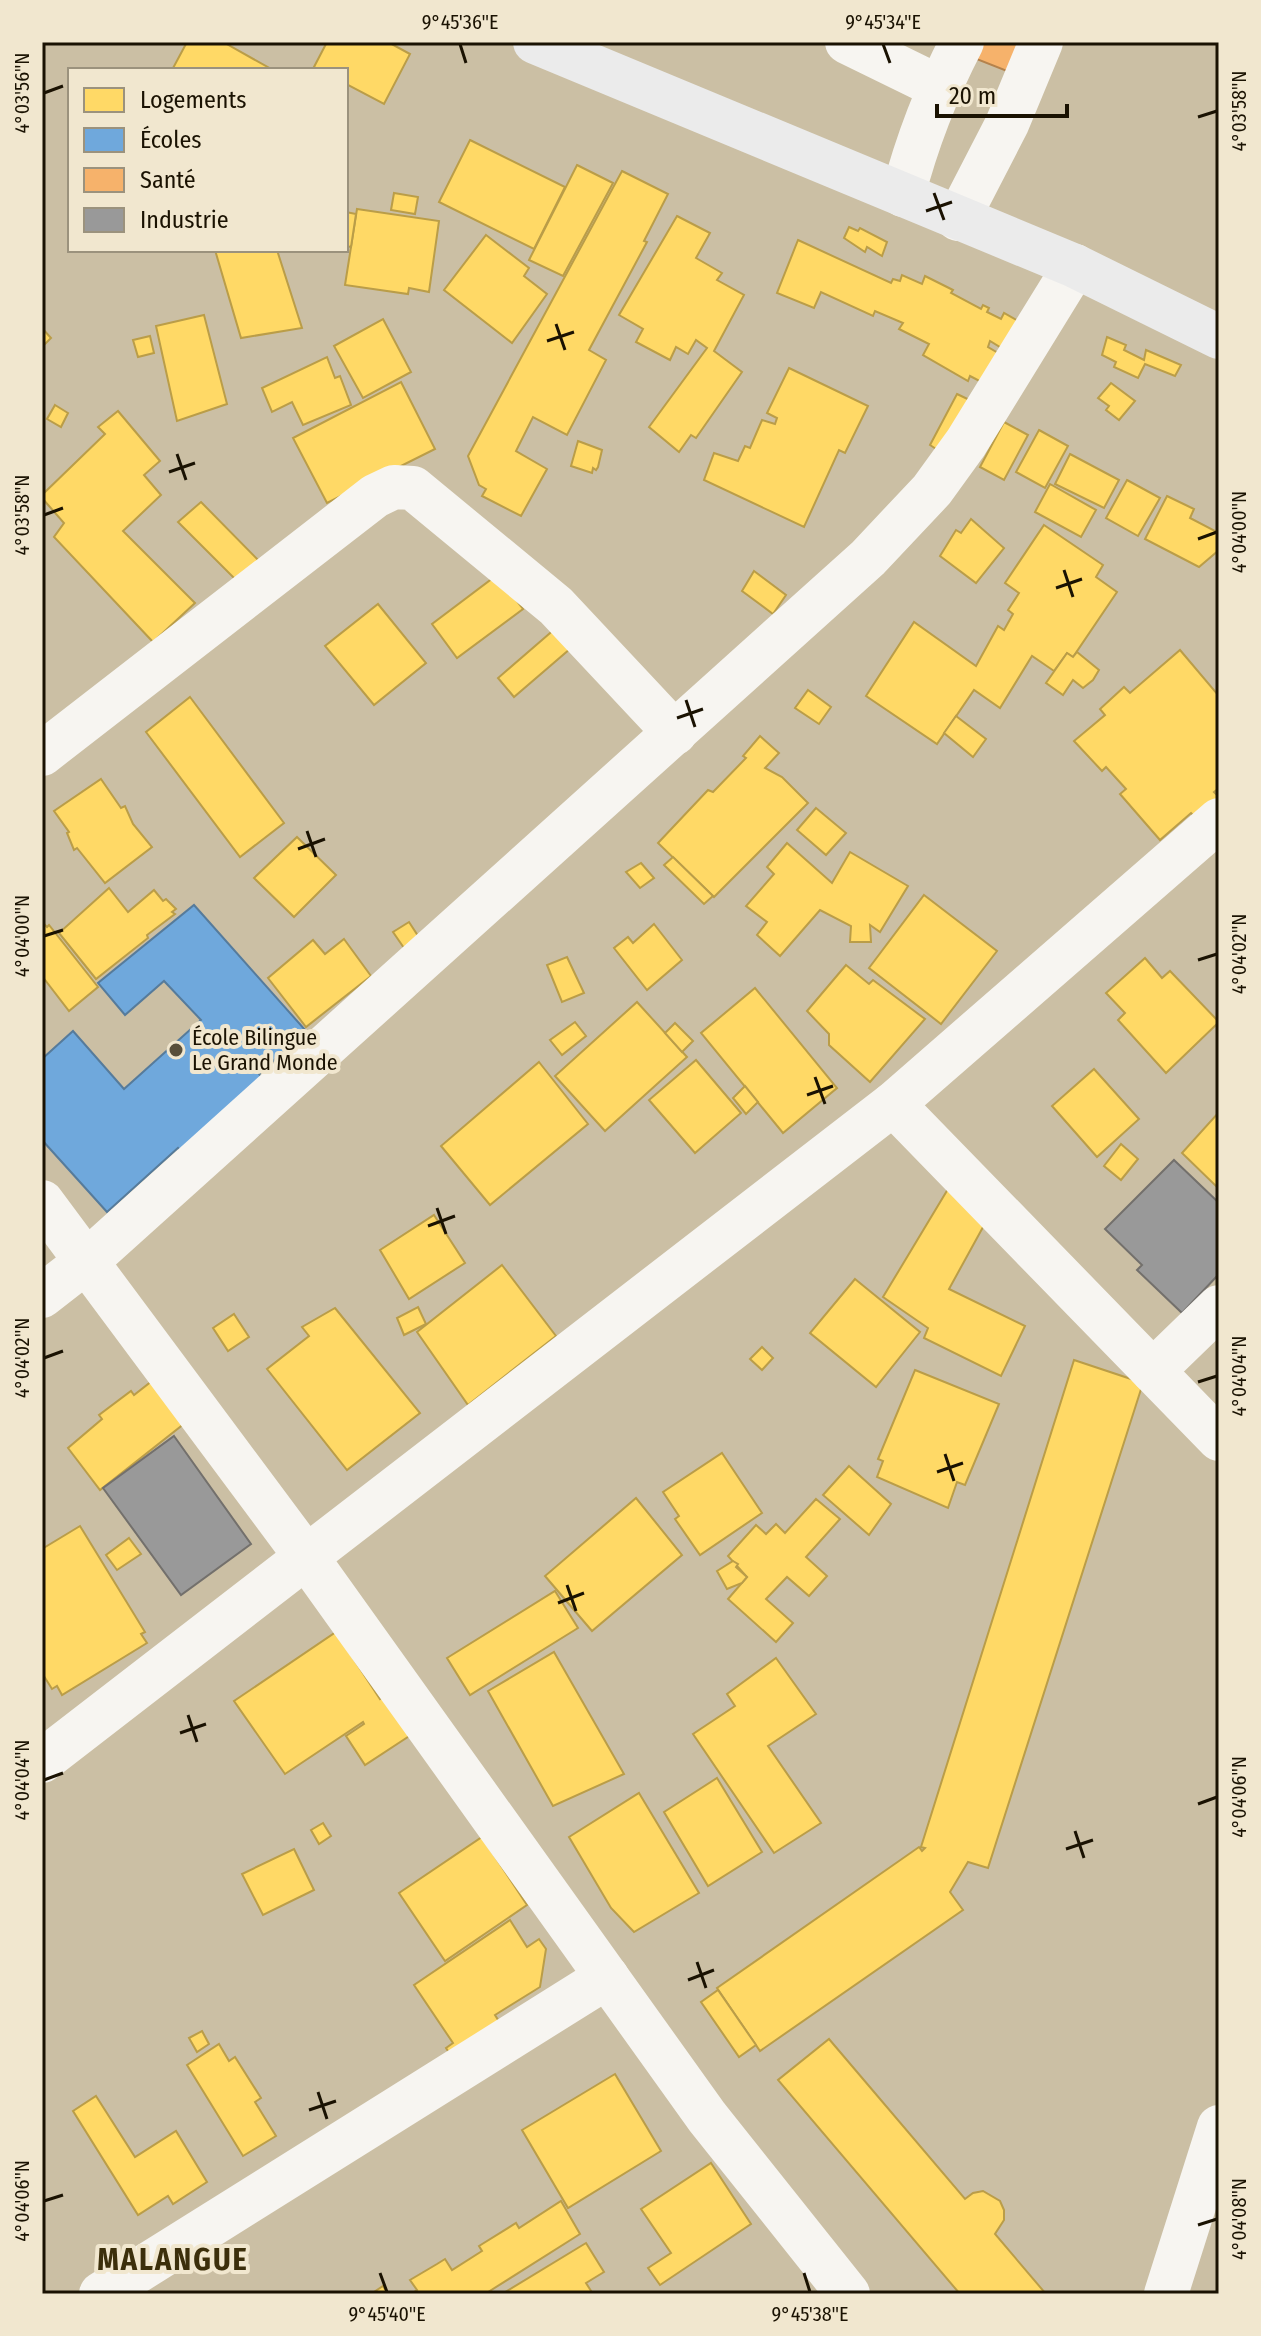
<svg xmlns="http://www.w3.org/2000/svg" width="1261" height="2336" font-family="'Fira Sans Condensed',sans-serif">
<rect width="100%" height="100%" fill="#cbbfa4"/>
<g fill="#ffd966" stroke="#ba9d48" stroke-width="2">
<path d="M187 42H223L273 70H172Z"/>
<path d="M327 42H388L410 54 384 104 346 84V70H319L314 67Z"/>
<path d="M470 140 565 187 534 249 439 202Z"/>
<path d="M577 165 613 183 563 276 529 260Z"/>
<path d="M622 171 668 194 644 241 647 242 589 350 606 360 567 435 533 417 516 451 547 469 521 516 482 496 486 489 479 485 468 456Z"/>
<path d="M394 193 418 197 415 214 391 210Z"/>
<path d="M357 209 439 221 429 292 409 288 408 294 345 285Z"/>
<path d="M346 212 356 214 351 247 346 246Z"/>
<path d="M677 216 710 233 696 258 722 273 717 280 744 295 714 351 742 372 696 438 691 435 679 452 649 427 707 348 696 340 688 354 676 347 670 360 636 342 643 329 619 315Z"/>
<path d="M849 227 858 231 860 228 887 242 882 256 867 247 865 252 844 238Z"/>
<path d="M486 235 529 268 524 276 547 294 512 343 444 290Z"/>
<path d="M798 240 891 283 893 279 900 281 902 275 922 284 925 276 953 290 951 293 981 309 983 305 989 308 987 312 1001 319 1004 313 1027 326 1013 355 990 341 988 347 1005 357 989 386 970 376 968 381 923 355 929 344 899 329 903 323 875 311 873 316 821 292 814 308 777 293Z"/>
<path d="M215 250H277L302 328 241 338Z"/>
<path d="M204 315 227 404 177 421 156 326Z"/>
<path d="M383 319 411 372 363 398 334 346Z"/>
<path d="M42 328 51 338 42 347Z"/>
<path d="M150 336 154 353 138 357 133 340Z"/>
<path d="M1107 337 1126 345 1124 350 1144 360 1146 350 1181 365 1175 376 1145 364 1138 378 1114 367 1116 362 1102 355Z"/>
<path d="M327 357 335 378 340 376 351 405 303 425 292 402 272 412 262 388Z"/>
<path d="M789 368 868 406 845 453 839 450 804 527 704 480 714 453 738 461 745 446 750 448 762 420 775 424 777 418 767 413Z"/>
<path d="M401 382 435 449 327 503 293 438Z"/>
<path d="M1111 383 1135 401 1119 420 1106 410 1109 406 1098 398Z"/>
<path d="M957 394 976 403 950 458 930 445Z"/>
<path d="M55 405 68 413 61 427 47 419Z"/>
<path d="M118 411 160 461 144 475 161 495 123 531 195 603 153 642 54 537 64 523 42 498V495L105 434 98 427Z"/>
<path d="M1004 422 1028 435 1004 480 980 467Z"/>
<path d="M1039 430 1068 446 1045 488 1016 472Z"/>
<path d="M578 441 602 450 598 467 596 470 593 468 592 473 571 466Z"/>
<path d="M1070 454 1119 480 1104 508 1055 484Z"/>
<path d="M1127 480 1160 498 1138 536 1106 518Z"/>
<path d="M1050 484 1096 510 1081 537 1035 512Z"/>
<path d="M1167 496 1194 509 1190 518 1219 533V550L1199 567 1145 539Z"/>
<path d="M201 502 267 569 243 587 178 522Z"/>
<path d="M971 519 1004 548 976 583 940 556 956 530 961 533Z"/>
<path d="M1044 525 1103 565 1096 577 1117 592 1073 657 1067 653 1054 671 1032 656 1000 708 974 690 937 744 866 696 914 622 976 666 998 626 1004 630 1013 614 1008 610 1019 593 1005 583Z"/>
<path d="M754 571 786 595 773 614 742 591Z"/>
<path d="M497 575 523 609 457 658 432 624Z"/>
<path d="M378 604 426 663 374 705 325 646Z"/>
<path d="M564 621 578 642 514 697 498 678Z"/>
<path d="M1180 650 1219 696V788L1214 792 1219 797 1196 818 1191 813 1160 840 1120 794 1126 789 1106 767 1102 771 1074 741 1105 715 1100 709 1124 687 1130 693Z"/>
<path d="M1077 652 1099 670 1093 680 1083 688 1073 680 1063 695 1046 683 1067 653 1073 657Z"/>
<path d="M808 690 831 707 819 724 795 708Z"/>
<path d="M190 697 284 823 240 857 146 732Z"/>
<path d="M956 716 986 739 973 757 944 733Z"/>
<path d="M760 736 779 753 765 768 782 777 808 803 714 897 658 843 708 790 713 792 746 758 743 756Z"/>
<path d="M101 779 121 808 125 806 133 824 152 847 105 883 77 848 74 850 67 833 69 832 54 811Z"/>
<path d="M816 808 846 833 826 855 797 830Z"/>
<path d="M297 837 336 875 294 917 254 878Z"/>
<path d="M787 843 832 883 850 852 908 886 880 932 870 925 871 942H850L851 926 820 910 780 956 757 935 767 922 746 906 774 874 767 867Z"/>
<path d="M673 857 713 896 704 904 664 865Z"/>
<path d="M641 863 654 878 640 888 626 872Z"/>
<path d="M109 888 128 912 154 890 163 901 166 899 176 909 172 912 175 914 147 935 148 938 96 979 59 933Z"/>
<path d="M924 895 997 951 941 1024 869 968Z"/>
<path d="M42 922 47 927 49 925 98 987 69 1011 42 976Z"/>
<path d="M409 922 420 939 404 948 393 932Z"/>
<path d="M654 924 682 960 647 990 614 948 628 937 633 943Z"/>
<path d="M344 939 371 976 306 1027 268 978 313 940 325 954Z"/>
<path d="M567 957 584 993 562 1002 547 965Z"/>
<path d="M1145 958 1162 978 1170 971 1219 1022 1166 1073 1118 1020 1125 1013 1106 993Z"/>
<path d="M846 965 869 984 873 980 925 1019 870 1082 829 1045V1034L807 1011Z"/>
<path d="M755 988 837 1088 783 1133 701 1033Z"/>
<path d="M637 1002 687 1057 605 1131 555 1076Z"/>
<path d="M575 1022 586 1036 562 1055 550 1040Z"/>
<path d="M675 1023 693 1041 682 1052 665 1033Z"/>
<path d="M696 1060 741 1113 695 1153 649 1100Z"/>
<path d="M539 1062 588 1124 490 1205 441 1146Z"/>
<path d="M1094 1069 1139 1119 1097 1157 1052 1106Z"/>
<path d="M745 1086 758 1102 746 1114 733 1098Z"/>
<path d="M1219 1112V1189L1182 1153Z"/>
<path d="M1121 1144 1138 1159 1121 1180 1104 1166Z"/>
<path d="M948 1189 988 1218 949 1289 1025 1326 1001 1376 924 1338 928 1328 883 1297Z"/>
<path d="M434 1215 465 1263 409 1299 380 1250Z"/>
<path d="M502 1265 556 1336 468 1405 417 1332Z"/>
<path d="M855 1279 920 1332 876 1387 810 1333Z"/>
<path d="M418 1307 426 1324 404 1335 397 1318Z"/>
<path d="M335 1308 420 1413 347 1470 267 1369 309 1336 302 1327Z"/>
<path d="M234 1314 249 1337 228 1351 213 1328Z"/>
<path d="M762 1347 773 1358 762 1370 750 1359Z"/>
<path d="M1074 1360 1143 1383 988 1868 968 1862 950 1892 963 1910 760 2051 717 1988 919 1847 922 1851 925 1848 921 1847Z"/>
<path d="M915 1370 999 1404 965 1485 957 1482 948 1508 877 1477 883 1461 878 1459Z"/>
<path d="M152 1381 185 1423 100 1490 68 1448 102 1419 99 1415 131 1391 134 1395Z"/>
<path d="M722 1453 762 1513 700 1555 675 1519 679 1516 663 1492Z"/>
<path d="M849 1466 891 1504 869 1535 823 1495Z"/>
<path d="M636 1498 682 1555 592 1631 545 1576Z"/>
<path d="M816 1499 840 1519 806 1557 827 1576 809 1596 787 1577 766 1599 793 1623 776 1642 728 1599 747 1577 728 1556 756 1525 766 1534 776 1524 785 1533Z"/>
<path d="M80 1526 145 1632 141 1634 147 1643 62 1695 57 1686 52 1689 42 1673V1549Z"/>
<path d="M129 1538 141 1554 117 1570 106 1555Z"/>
<path d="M733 1561 738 1564 736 1567 747 1577 742 1583 727 1589 717 1571Z"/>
<path d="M555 1591 578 1628 470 1695 447 1658Z"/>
<path d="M336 1632 380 1699 395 1689 420 1729 365 1765 346 1736 364 1724 363 1722 285 1774 234 1701Z"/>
<path d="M554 1652 624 1774 553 1806 488 1691Z"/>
<path d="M776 1658 816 1714 768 1746 821 1823 774 1853 693 1734 735 1706 727 1694Z"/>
<path d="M717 1778 762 1852 708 1886 664 1812Z"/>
<path d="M639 1793 699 1893 634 1932 611 1908 569 1837Z"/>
<path d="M323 1823 331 1836 319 1844 311 1830Z"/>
<path d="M482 1837 527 1905 445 1961 399 1893Z"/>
<path d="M294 1849 314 1890 263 1915 242 1874Z"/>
<path d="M510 1920 527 1947 539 1939 546 1949 540 1987 495 2015 507 2034 457 2065 446 2048 453 2043 414 1985Z"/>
<path d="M718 1990 756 2045 739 2057 701 2002Z"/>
<path d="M202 2031 209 2044 197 2052 189 2038Z"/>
<path d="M829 2039 965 2199 973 2193 983 2191 1000 2201 1004 2210V2220L995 2234 1046 2294H960L778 2080Z"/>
<path d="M219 2044 229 2061 235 2057 261 2098 255 2102 276 2136 243 2156 187 2065Z"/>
<path d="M615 2074 661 2151 568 2208 522 2130Z"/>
<path d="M96 2096 135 2157 176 2131 207 2182 173 2204 168 2196 138 2215 73 2111Z"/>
<path d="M711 2163 751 2224 660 2285 648 2268 671 2253 641 2209Z"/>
<path d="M561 2201 580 2234 485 2294H411L417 2290 410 2280 437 2264 445 2259 452 2270 482 2251 479 2246 516 2223 519 2228Z"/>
<path d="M586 2243 604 2272 586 2283 593 2294H502Z"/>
<path d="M383 2286 388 2294H371Z"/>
</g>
<path fill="#6fa8dc" stroke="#567b9b" stroke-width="2" d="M194 905 306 1031 259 1074 262 1078 180 1150 178 1148 107 1212 42 1140V1059L73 1031 124 1089 201 1020 164 981 125 1015 98 983Z"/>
<path fill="#f6b26b" stroke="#b4824c" stroke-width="2" d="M980 42H1023L1012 73 974 58Z"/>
<g fill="#999" stroke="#73706c" stroke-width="2">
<path d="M1174 1160 1219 1203V1274L1182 1313 1137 1270 1142 1265 1105 1229Z"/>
<path d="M174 1436 251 1544 181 1595 103 1488Z"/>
</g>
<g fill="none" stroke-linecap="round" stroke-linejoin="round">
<g stroke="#f7f5f1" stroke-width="44">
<path d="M847 42 939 87"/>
<path d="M903 195C917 141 936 92 962 42"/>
<path d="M958 219 1007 124 1041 42"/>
<path d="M42 754 375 496 394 487 413 488 556 606 675 733"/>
<path d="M893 1104 1219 1439"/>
<path d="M42 1202 307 1558 707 2117 848 2294"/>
<path d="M42 1296 87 1261 868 558 932 490 966 443 1075 266"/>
<path d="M1153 1371 1219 1307"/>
<path d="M42 1761 893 1104 1219 820"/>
<path d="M101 2294 607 1977"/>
<path d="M1166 2294 1219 2127"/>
</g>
<path stroke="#ebebeb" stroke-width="44" d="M535 42 1075 266 1219 337"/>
</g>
<path fill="none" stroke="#1a1202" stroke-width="3" d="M460 44 466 63M883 44 890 63M44 93 63 86M1198 117 1217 111M934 193 944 220M926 211 952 202M556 324 565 350M547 341 574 332M177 454 186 480M169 472 195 463M44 515 63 508M1198 539 1217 532M1064 570 1073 597M1056 588 1082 579M686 700 695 727M677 718 703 709M307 831 316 857M298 849 325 839M44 936 63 930M1198 960 1217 954M815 1077 825 1104M807 1095 833 1086M437 1208 446 1234M428 1226 455 1216M44 1358 63 1351M1198 1382 1217 1376M945 1454 954 1481M937 1472 963 1463M567 1585 576 1611M558 1603 584 1593M188 1715 197 1742M180 1733 206 1724M44 1780 63 1773M1198 1804 1217 1797M1075 1831 1084 1858M1066 1849 1093 1840M697 1962 706 1988M688 1980 714 1970M318 2092 327 2119M309 2110 336 2101M44 2201 63 2195M1198 2225 1217 2219M380 2273 387 2292M804 2273 810 2292"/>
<circle fill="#584f3b" stroke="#f1e7cf" stroke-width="3" cx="176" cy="1050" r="8"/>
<g text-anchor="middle" stroke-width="8" stroke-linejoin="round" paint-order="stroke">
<g font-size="22" fill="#1a1202" stroke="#f1e7cf" text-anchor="start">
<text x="192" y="1045">École Bilingue<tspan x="192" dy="25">Le Grand Monde</tspan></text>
</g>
<g font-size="30" font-weight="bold" letter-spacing="2" fill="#3c2f0b" stroke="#f1e7cf">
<text x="173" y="2270">MALANGUE</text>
</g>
</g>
<rect width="1261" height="2336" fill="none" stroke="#f1e7cf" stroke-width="88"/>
<rect x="68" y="68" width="280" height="184" fill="#f1e7cf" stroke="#9b927d" stroke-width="2"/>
<rect x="84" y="88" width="40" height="24" fill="#ffd966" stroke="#9b927d" stroke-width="2"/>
<text x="140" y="108" font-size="24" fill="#1a1202">Logements</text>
<rect x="84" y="128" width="40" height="24" fill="#6fa8dc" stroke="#9b927d" stroke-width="2"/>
<text x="140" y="148" font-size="24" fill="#1a1202">Écoles</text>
<rect x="84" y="168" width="40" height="24" fill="#f6b26b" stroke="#9b927d" stroke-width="2"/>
<text x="140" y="188" font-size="24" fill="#1a1202">Santé</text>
<rect x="84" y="208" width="40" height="24" fill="#999999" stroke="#9b927d" stroke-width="2"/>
<text x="140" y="228" font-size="24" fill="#1a1202">Industrie</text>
<path d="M937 104v12h130v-12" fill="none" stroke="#1a1202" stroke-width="4"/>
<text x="949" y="104" font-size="24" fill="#1a1202" stroke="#f1e7cf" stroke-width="6" paint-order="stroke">20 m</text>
<rect x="44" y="44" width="1173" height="2248" fill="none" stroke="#1a1202" stroke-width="3"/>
<g font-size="20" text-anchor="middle" fill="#1a1202">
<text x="460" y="29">9°45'36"E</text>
<text x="883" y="29">9°45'34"E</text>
<text transform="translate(22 93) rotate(-90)" y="7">4°03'56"N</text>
<text transform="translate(1239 111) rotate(-90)" y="7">4°03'58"N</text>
<text transform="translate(22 515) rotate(-90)" y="7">4°03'58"N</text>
<text transform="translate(1239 532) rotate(-90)" y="7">4°04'00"N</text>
<text transform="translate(22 936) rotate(-90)" y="7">4°04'00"N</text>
<text transform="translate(1239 954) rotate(-90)" y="7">4°04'02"N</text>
<text transform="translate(22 1358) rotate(-90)" y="7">4°04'02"N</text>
<text transform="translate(1239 1376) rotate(-90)" y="7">4°04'04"N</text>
<text transform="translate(22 1780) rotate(-90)" y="7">4°04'04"N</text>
<text transform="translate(1239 1797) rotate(-90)" y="7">4°04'06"N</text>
<text transform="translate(22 2201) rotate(-90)" y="7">4°04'06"N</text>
<text transform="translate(1239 2219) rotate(-90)" y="7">4°04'08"N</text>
<text x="387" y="2321">9°45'40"E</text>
<text x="810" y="2321">9°45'38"E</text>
</g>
</svg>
